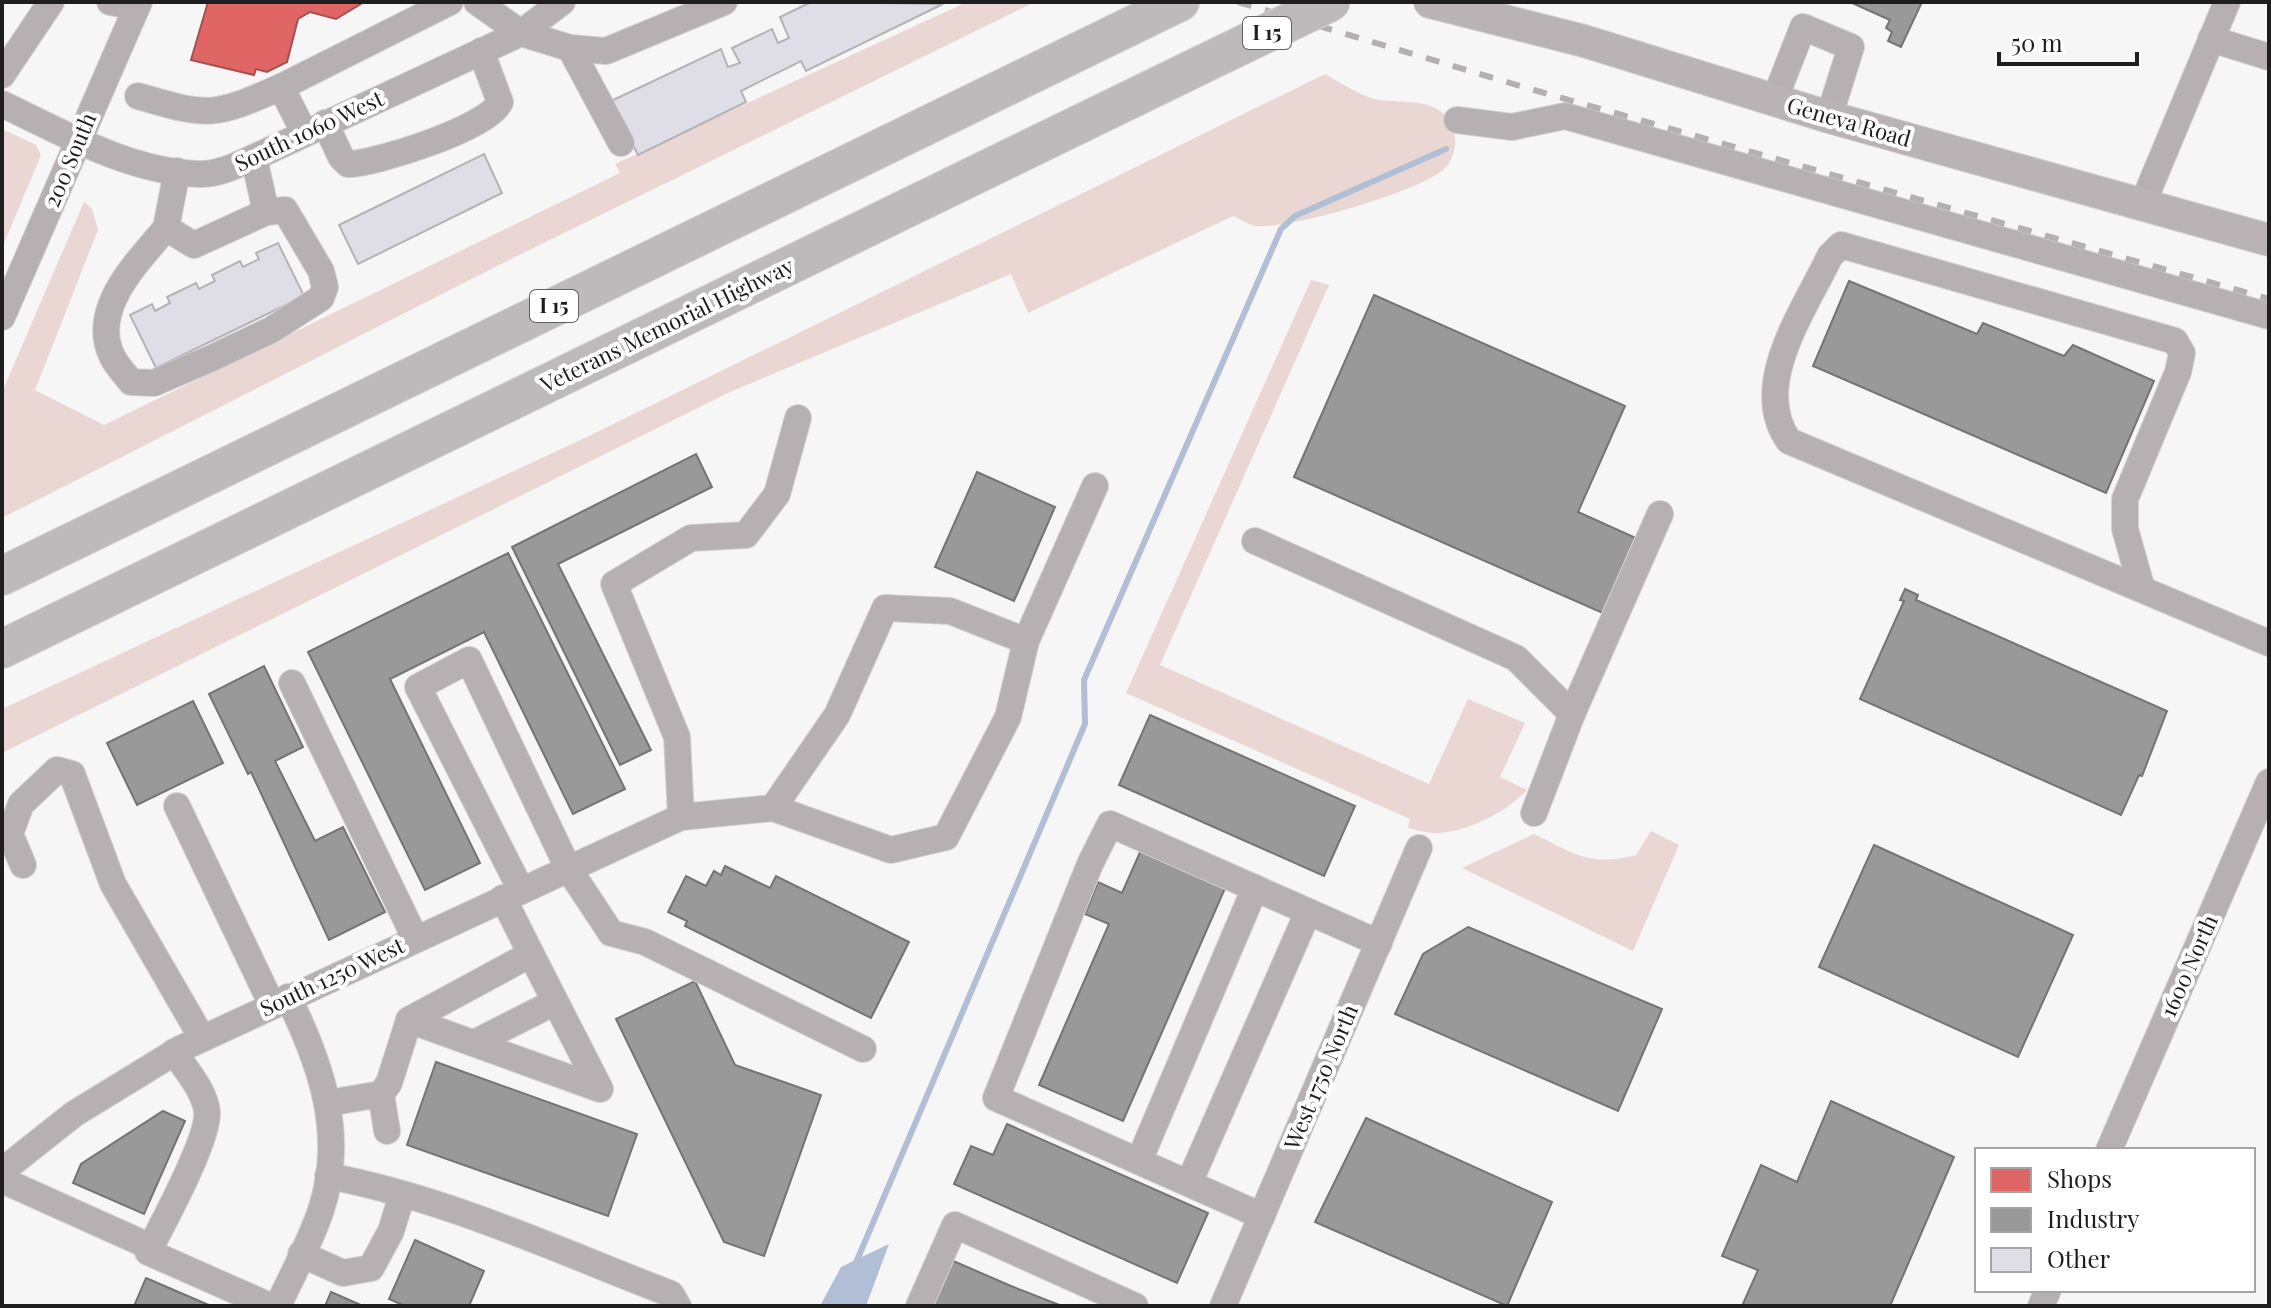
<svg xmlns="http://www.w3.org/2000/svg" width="2271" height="1308" font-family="'Playfair Display',serif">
<rect width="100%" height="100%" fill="#f7f6f7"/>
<g fill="#ead6d2">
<path d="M967 2H1035L509 260 2 518V392L84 202 92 209 98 230 35 390 104 425 620 173 615 164Z"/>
<path d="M1325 74C1339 82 1353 91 1368 97 1393 106 1432 94 1449 120 1458 133 1457 153 1447 166 1428 190 1287 230 1256 226 1249 225 1240 219 1233 216L1028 313 1011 274 730 392 2 753V709L589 436Z"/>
<path d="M2 129 36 145 41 155 2 248Z"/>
<path d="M1311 280 1329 285 1160 665 1429 784 1468 699 1525 723 1500 777 1527 790C1506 812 1470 831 1438 833 1429 834 1417 830 1408 828L1410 819 1126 693Z"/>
<path d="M1651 831 1679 845 1633 951 1462 868 1534 834C1575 854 1590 867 1636 855Z"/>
</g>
<path fill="#b0bfd5" d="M889 1244 866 1306H820L841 1267Z"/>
<path fill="#e06666" stroke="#a65051" stroke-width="2" d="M208 2H364L336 19 310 12 298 19 287 62 267 72 256 69 254 75 191 60Z"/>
<g fill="#999" stroke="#747474" stroke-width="2">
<path d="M1850 2H1922L1901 47 1888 41 1892 32 1886 28 1890 20Z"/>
<path d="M1849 281 1977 334 1983 323 2064 356 2073 345 2154 381 2106 493 1813 366Z"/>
<path d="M1374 295 1625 406 1578 512 1638 539 1605 614 1294 477Z"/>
<path d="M696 454 712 487 558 564 651 750 620 765 512 547Z"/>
<path d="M977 472 1055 507 1014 601 935 567Z"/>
<path d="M508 553 625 789 573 814 484 632 390 679 480 863 425 890 308 652Z"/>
<path d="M1905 589 1918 595 1916 600 2167 711 2142 776 2139 775 2121 815 1860 699 1904 601 1900 600Z"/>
<path d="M264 666 303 747 275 761 315 841 343 827 385 912 329 940 251 772 248 774 209 694Z"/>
<path d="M193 701 223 763 137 805 107 743Z"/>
<path d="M1150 715 1355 806 1324 876 1119 785Z"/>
<path d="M1874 845 2073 935 2018 1057 1819 967Z"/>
<path d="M1141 850 1226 886 1123 1121 1039 1085 1109 924 1085 914 1098 882 1122 893Z"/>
<path d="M725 866 770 888 776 876 909 942 871 1018 685 926 687 921 668 912 686 876 706 886 714 871 721 875Z"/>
<path d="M1468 927 1662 1009 1618 1111 1395 1014 1423 954Z"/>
<path d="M695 981 735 1065 821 1095 764 1256 724 1242 616 1019Z"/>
<path d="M436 1062 637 1134 608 1216 407 1145Z"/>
<path d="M1831 1101 1954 1157 1890 1306H1742L1758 1270 1722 1256 1761 1165 1797 1182Z"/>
<path d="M163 1111 185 1121 144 1214 73 1183 81 1164Z"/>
<path d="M1366 1118 1552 1202 1507 1306 1315 1222Z"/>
<path d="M1007 1124 1208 1213 1177 1283 954 1184 971 1146 993 1155Z"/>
<path d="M415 1240 484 1271 469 1306H405L389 1299Z"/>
<path d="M951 1260 1011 1286 1062 1306H930Z"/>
<path d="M146 1278 211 1306H134Z"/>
<path d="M331 1292 363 1306H325Z"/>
</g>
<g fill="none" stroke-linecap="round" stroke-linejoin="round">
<path stroke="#b0bfd5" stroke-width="6" d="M855 1265 1085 724 1084 680 1281 229 1295 216 1446 149"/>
</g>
<g fill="#dfdee6" stroke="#b3b3b4" stroke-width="2">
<path d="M811 2 943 4 806 71 801 61 741 91 746 102 638 155 611 101 721 49 728 67 740 63 732 48 772 29 778 43 789 38 780 17Z"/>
<path d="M484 154 502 193 358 264 339 225Z"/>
<path d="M278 243 304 296 156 368 130 315 152 304 155 311 170 303 167 297 196 283 199 289 215 281 212 275 240 261 243 267 259 259 256 253Z"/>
</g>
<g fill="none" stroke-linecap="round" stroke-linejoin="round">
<g stroke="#d4d3d4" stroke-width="28">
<g id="minor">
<path d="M110 2 137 7"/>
<path d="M477 2 521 33 570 48 621 143"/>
<path d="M2211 39 2269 57"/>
<path d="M570 48 606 51 724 2"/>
<path d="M2 75 51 2"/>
<path d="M281 87 450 2"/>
<path d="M138 96C209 117 213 117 281 87L304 132"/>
<path d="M1774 101 1803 27 1851 47 1829 117"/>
<path d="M2 104C63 133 130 172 199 174 222 175 247 160 268 151L521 33 562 2"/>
<path d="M1457 120 1512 127 1565 116 2269 316"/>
<path d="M325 123 341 157 348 164C375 164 491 127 500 102L481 51"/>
<path d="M177 171 166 228 194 245 266 212 254 158"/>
<path d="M2143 203 2227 2"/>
<path d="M166 228C139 261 89 308 112 356 116 365 125 374 131 382L154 383 214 357 271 330 321 298 325 287 321 271 285 210 266 212"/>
<path d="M2 317 139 2"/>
<path d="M1255 541 1516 658 1572 714 1534 813"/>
<path d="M2142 589 2125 529V499L2178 372 2182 353 2175 341 1841 245 1830 256C1805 309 1749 386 1789 441L2269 643"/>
<path d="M1026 641 1095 486"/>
<path d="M292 683 415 938"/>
<path d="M1572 714 1660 514"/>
<path d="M177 806 272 1005"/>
<path d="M681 817 677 737 614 584 691 538 746 535 777 494 798 418"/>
<path d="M23 865 10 834 21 804 57 770 72 774 113 884 202 1038"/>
<path d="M521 890 418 687 469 660 568 868 611 933 645 942 863 1049"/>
<path d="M409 1020 600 1089 531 954"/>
<path d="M474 1043 555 1002"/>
<path d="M174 1052C186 1070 205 1091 207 1112 209 1139 162 1225 148 1252L270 1306"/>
<path d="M381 1094 387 1131"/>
<path d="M328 1103 381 1094 389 1083 409 1020 531 954 503 898"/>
<path d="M2109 1150 2269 782"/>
<path d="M1139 1161 1255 888"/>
<path d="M2 1171 74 1114 180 1049 681 817 773 808 891 850 946 837 1008 717 1026 641 950 611 885 608 837 715 773 808"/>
<path d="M328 1176C446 1198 559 1251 671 1294L678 1306"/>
<path d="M2 1180 151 1247"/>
<path d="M1189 1183 1308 912"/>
<path d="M1262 1216 996 1098 1090 864 1110 824 1379 943"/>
<path d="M301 1254 343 1273 371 1268 391 1231 402 1195"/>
<path d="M278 1306C292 1275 310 1243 321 1210 346 1135 321 1064 288 997"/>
<path d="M919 1306 955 1225 1135 1306"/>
<path d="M1223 1306 1419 848"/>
<path d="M2041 1306 2048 1290"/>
</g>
</g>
<g stroke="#d4d3d4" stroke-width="34">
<path id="major" d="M1430 2 1584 41 1829 117 2269 240"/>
</g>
<g stroke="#d4d3d4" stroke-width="40">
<g id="highway">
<path d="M2 576 1180 2"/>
<path d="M2 649 1203 64"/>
</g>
</g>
<use href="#minor" stroke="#b6b0b2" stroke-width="26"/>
<use href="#major" stroke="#b9b3b6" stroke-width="32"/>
<use href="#highway" stroke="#beb9bb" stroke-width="38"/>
<path stroke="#b4b0b1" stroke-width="6" stroke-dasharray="14 14" stroke-linecap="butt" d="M1238 2 1534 90 2269 299"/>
<g stroke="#d4d3d4" stroke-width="40" stroke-linecap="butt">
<path id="highway-bridge" d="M1203 64 1331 2"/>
</g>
<use href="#highway-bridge" stroke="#beb9bb" stroke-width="38"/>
</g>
<g text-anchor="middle" stroke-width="8" stroke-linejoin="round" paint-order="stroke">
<g fill="#fff" stroke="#626262" stroke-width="2">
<rect x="1243" y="17" width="48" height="32" rx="6"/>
<rect x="530" y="290" width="48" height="32" rx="6"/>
</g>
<g font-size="20" font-weight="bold" fill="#1f1e1f">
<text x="1267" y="40">I 15</text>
<text x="554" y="313">I 15</text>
</g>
<g font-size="22" fill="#1f1e1f" stroke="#fff">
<text transform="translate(1849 122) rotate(16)" y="8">Geneva Road</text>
<text transform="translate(309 131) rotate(-25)" y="8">South 1060 West</text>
<text transform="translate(70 160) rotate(-67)" y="8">200 South</text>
<text transform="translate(667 325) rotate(-26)" y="8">Veterans Memorial Highway</text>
<text transform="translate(2189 966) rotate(-66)" y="8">1600 North</text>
<text transform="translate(332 977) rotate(-25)" y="8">South 1250 West</text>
<text transform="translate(1321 1077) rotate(-67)" y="8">West 1750 North</text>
</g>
</g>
<rect width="2271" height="1308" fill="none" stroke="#1f1e1f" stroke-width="8"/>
<rect x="1975" y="1148" width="280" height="144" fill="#ffffff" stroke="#a5a5a5" stroke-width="2"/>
<rect x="1991" y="1168" width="40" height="24" fill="#e06666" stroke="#a5a5a5" stroke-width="2"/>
<text x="2047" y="1188" font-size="24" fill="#1f1e1f">Shops</text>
<rect x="1991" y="1208" width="40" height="24" fill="#999999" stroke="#a5a5a5" stroke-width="2"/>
<text x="2047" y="1228" font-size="24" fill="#1f1e1f">Industry</text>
<rect x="1991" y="1248" width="40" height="24" fill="#dfdee6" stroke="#a5a5a5" stroke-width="2"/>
<text x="2047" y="1268" font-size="24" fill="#1f1e1f">Other</text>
<path d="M1999 52v12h138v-12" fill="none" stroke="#1f1e1f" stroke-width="4"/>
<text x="2011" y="52" font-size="24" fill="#1f1e1f" stroke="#ffffff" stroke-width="6" paint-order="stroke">50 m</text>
</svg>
